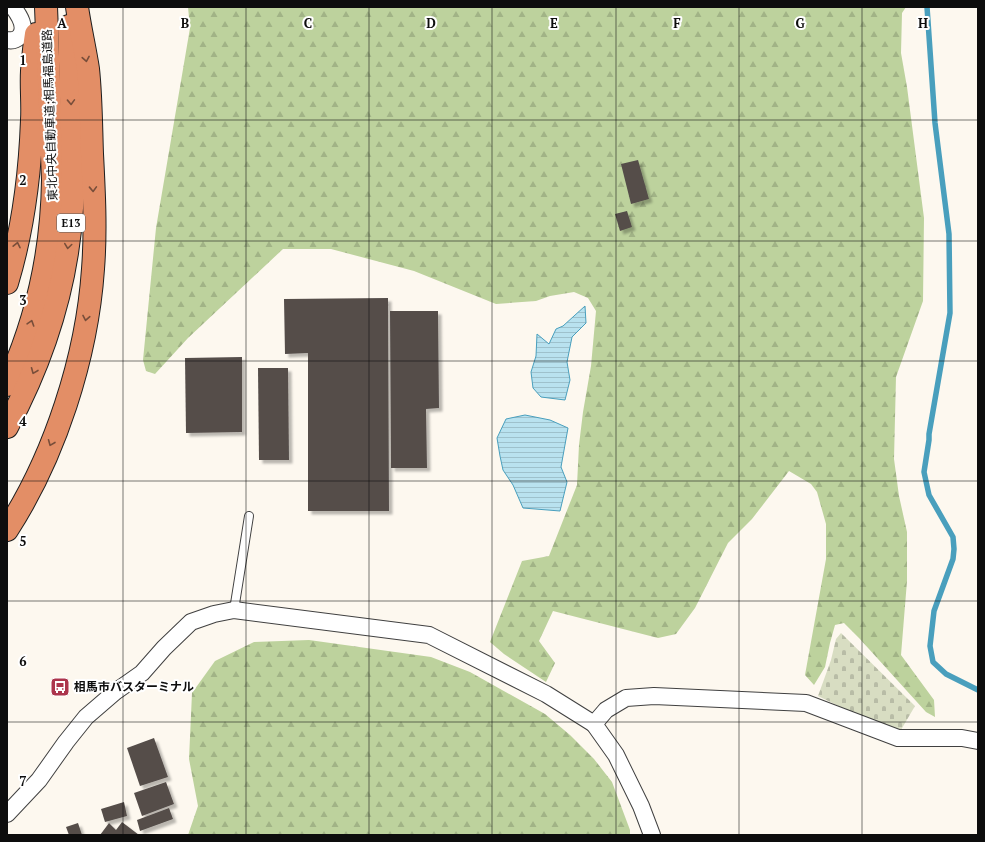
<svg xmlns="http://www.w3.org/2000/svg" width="985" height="842" font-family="'PT Serif','Noto Sans JP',serif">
<defs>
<pattern id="forest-firs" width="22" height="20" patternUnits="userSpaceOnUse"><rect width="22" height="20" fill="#bdd29d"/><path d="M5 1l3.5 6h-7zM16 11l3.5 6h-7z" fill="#a1b386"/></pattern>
<pattern id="cemetery-stones" width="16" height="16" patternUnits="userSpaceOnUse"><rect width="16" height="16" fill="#d8ddc2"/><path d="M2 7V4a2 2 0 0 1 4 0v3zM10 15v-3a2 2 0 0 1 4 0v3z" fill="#b8bca6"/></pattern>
<pattern id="water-rules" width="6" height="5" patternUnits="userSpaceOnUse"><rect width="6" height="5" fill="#b9e2ef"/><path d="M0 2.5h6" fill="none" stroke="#9ec1cc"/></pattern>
<filter id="shadow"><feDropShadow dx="3.5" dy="3.5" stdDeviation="1" flood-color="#0004"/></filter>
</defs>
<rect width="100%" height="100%" fill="#fdf8ef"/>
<g fill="url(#forest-firs)">
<path d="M188 7H906L902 13 901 53 907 87 924 218 923 301 896 377 894 459 899 496 907 532V581L901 655 934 700 935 717 926 712 859 638 844 623 835 625 830 643 825 667 814 685 805 675 826 559V524L817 492 811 484 789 471 752 519 728 543 695 608 676 634 658 638 553 611 539 641 555 663 546 682 504 654 490 642 522 561 549 556 577 485 579 445 583 412 591 366 596 311 588 298 574 292 550 296 536 301 496 304 414 271 331 249H283L188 338 155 374 146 371 143 360 156 228 190 28Z"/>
<path d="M309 640 431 657 470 672 545 714 570 735 594 759 612 782 630 830V835H188L198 806 189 759 192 693 215 661 254 642Z"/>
</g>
<path fill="url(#cemetery-stones)" d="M841 633 915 706 898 735 818 696 831 660 836 639Z"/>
<g fill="url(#water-rules)" stroke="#499fbd">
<path d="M585 306 586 323 572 337 567 362 570 380 565 400 541 397 533 388 531 372 536 356 537 334 549 344 556 329 563 326Z"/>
<path d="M525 415 550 420 568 428 561 467 567 482 560 511 523 508 513 485 503 470 500 456 497 438 506 419Z"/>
</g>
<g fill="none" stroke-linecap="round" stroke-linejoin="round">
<path stroke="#499fbd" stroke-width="5.5" d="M927 7 935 123 949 234 950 313 929 434V440L924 472 929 495 953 537 954 549 953 559 934 611 930 646 933 662 946 674 978 690"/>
</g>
<g fill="#544d4a" filter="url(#shadow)">
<path d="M638 160 649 199 631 204 621 164Z"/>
<path d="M627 211 632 227 620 231 615 214Z"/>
<path d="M388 298 389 511H308V353L285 354 284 299Z"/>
<path d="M390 311H438L439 408 426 409 427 468H391Z"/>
<path d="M242 357V432L186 433 185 358Z"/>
<path d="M258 368H288L289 460H259Z"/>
<path d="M154 738 168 777 140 786 127 748Z"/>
<path d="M166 782 174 804 142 816 134 793Z"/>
<path d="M124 802 127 816 105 822 101 809Z"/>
<path d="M169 808 173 819 140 831 137 820Z"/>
<path d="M122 822 139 835H100L109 823 116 830Z"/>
<path d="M78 823 82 835H69L66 827Z"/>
</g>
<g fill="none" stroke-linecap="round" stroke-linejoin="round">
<g stroke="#404040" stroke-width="10">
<path id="service" d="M234 610 249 516"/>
</g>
<g stroke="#404040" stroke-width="18">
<g id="minor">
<path d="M7 40C12 41 16 40 19 37 28 28 19 15 13 7"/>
<path d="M7 814 39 780 66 742 86 717 115 692 142 673 164 648 191 622 214 614 234 610 429 635 546 694 594 724"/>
<path d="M652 835 641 806 616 755 594 724 606 710 626 698 654 696 806 703 898 738H962L978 741"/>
</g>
</g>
<g stroke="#1e1e1e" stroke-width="24">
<g id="motorway">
<path d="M7 283C23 230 30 175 32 120 33 104 31 87 32 71 33 59 34 47 36 34"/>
<path d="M7 385C37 320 52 252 53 180L46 7"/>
<path d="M7 427C44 358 67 286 72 208 74 183 72 157 72 132 71 97 70 62 69 26"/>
<path d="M7 530C55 456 87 357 93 269 96 231 94 192 92 154 91 126 91 97 88 69 85 49 80 28 77 7"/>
</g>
</g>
<use href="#service" stroke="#fff" stroke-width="8"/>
<use href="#minor" stroke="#fff" stroke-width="16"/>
<use href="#motorway" stroke="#e38e66" stroke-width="22"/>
</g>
<defs><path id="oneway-chevron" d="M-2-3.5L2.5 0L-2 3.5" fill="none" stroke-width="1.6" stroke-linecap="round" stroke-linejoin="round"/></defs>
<g stroke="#784e3a">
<use href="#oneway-chevron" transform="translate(86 59) rotate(80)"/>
<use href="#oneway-chevron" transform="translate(71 102) rotate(88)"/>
<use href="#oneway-chevron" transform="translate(93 189) rotate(88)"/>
<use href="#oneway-chevron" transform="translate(17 245) rotate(-78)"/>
<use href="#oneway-chevron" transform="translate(68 246) rotate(98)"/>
<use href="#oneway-chevron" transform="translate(86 318) rotate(101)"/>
<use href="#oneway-chevron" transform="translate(31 323) rotate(-72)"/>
<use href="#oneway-chevron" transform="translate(34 371) rotate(112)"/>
<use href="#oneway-chevron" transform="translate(51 443) rotate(112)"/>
</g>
<path fill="none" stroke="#0d0d0d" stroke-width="1" stroke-opacity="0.55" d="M123 7V835M246 7V835M369 7V835M492 7V835M616 7V835M739 7V835M862 7V835M7 120H978M7 241H978M7 361H978M7 481H978M7 601H978M7 722H978"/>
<defs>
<g id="bus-square" transform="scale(1)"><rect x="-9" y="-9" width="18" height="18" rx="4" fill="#ac354c" stroke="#fff"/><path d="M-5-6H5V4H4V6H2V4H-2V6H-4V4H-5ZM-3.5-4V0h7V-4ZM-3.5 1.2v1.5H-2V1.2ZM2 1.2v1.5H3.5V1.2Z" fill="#fff"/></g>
</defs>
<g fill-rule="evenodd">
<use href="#bus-square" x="60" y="687"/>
</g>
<g text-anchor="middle" stroke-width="4" stroke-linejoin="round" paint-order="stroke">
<rect fill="#fff" stroke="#565656" stroke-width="1" x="57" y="214" width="28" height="18" rx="3"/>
<g font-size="11" font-weight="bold" fill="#0d0d0d">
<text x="71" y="227">E13</text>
</g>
<g font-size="12" fill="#0d0d0d" stroke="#fff">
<text transform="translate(50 115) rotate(-92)" y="4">東北中央自動車道;相馬福島道路</text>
</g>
<g font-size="12" font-weight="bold" fill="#0d0d0d" stroke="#fff" text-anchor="start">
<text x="74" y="691">相馬市バスターミナル</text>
</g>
</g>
<g font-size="13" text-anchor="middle" font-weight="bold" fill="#0d0d0d" stroke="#fff" stroke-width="4" stroke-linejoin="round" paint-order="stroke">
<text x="62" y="28">A</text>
<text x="185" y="28">B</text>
<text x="308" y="28">C</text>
<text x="431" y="28">D</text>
<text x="554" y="28">E</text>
<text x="677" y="28">F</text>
<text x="800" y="28">G</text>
<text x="923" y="28">H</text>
<text x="23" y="65">1</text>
<text x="23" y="185">2</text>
<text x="23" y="305">3</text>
<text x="23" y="426">4</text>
<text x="23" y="546">5</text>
<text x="23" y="666">6</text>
<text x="23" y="786">7</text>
</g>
<rect width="985" height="842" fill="none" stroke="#0d0d0d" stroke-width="16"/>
</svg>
